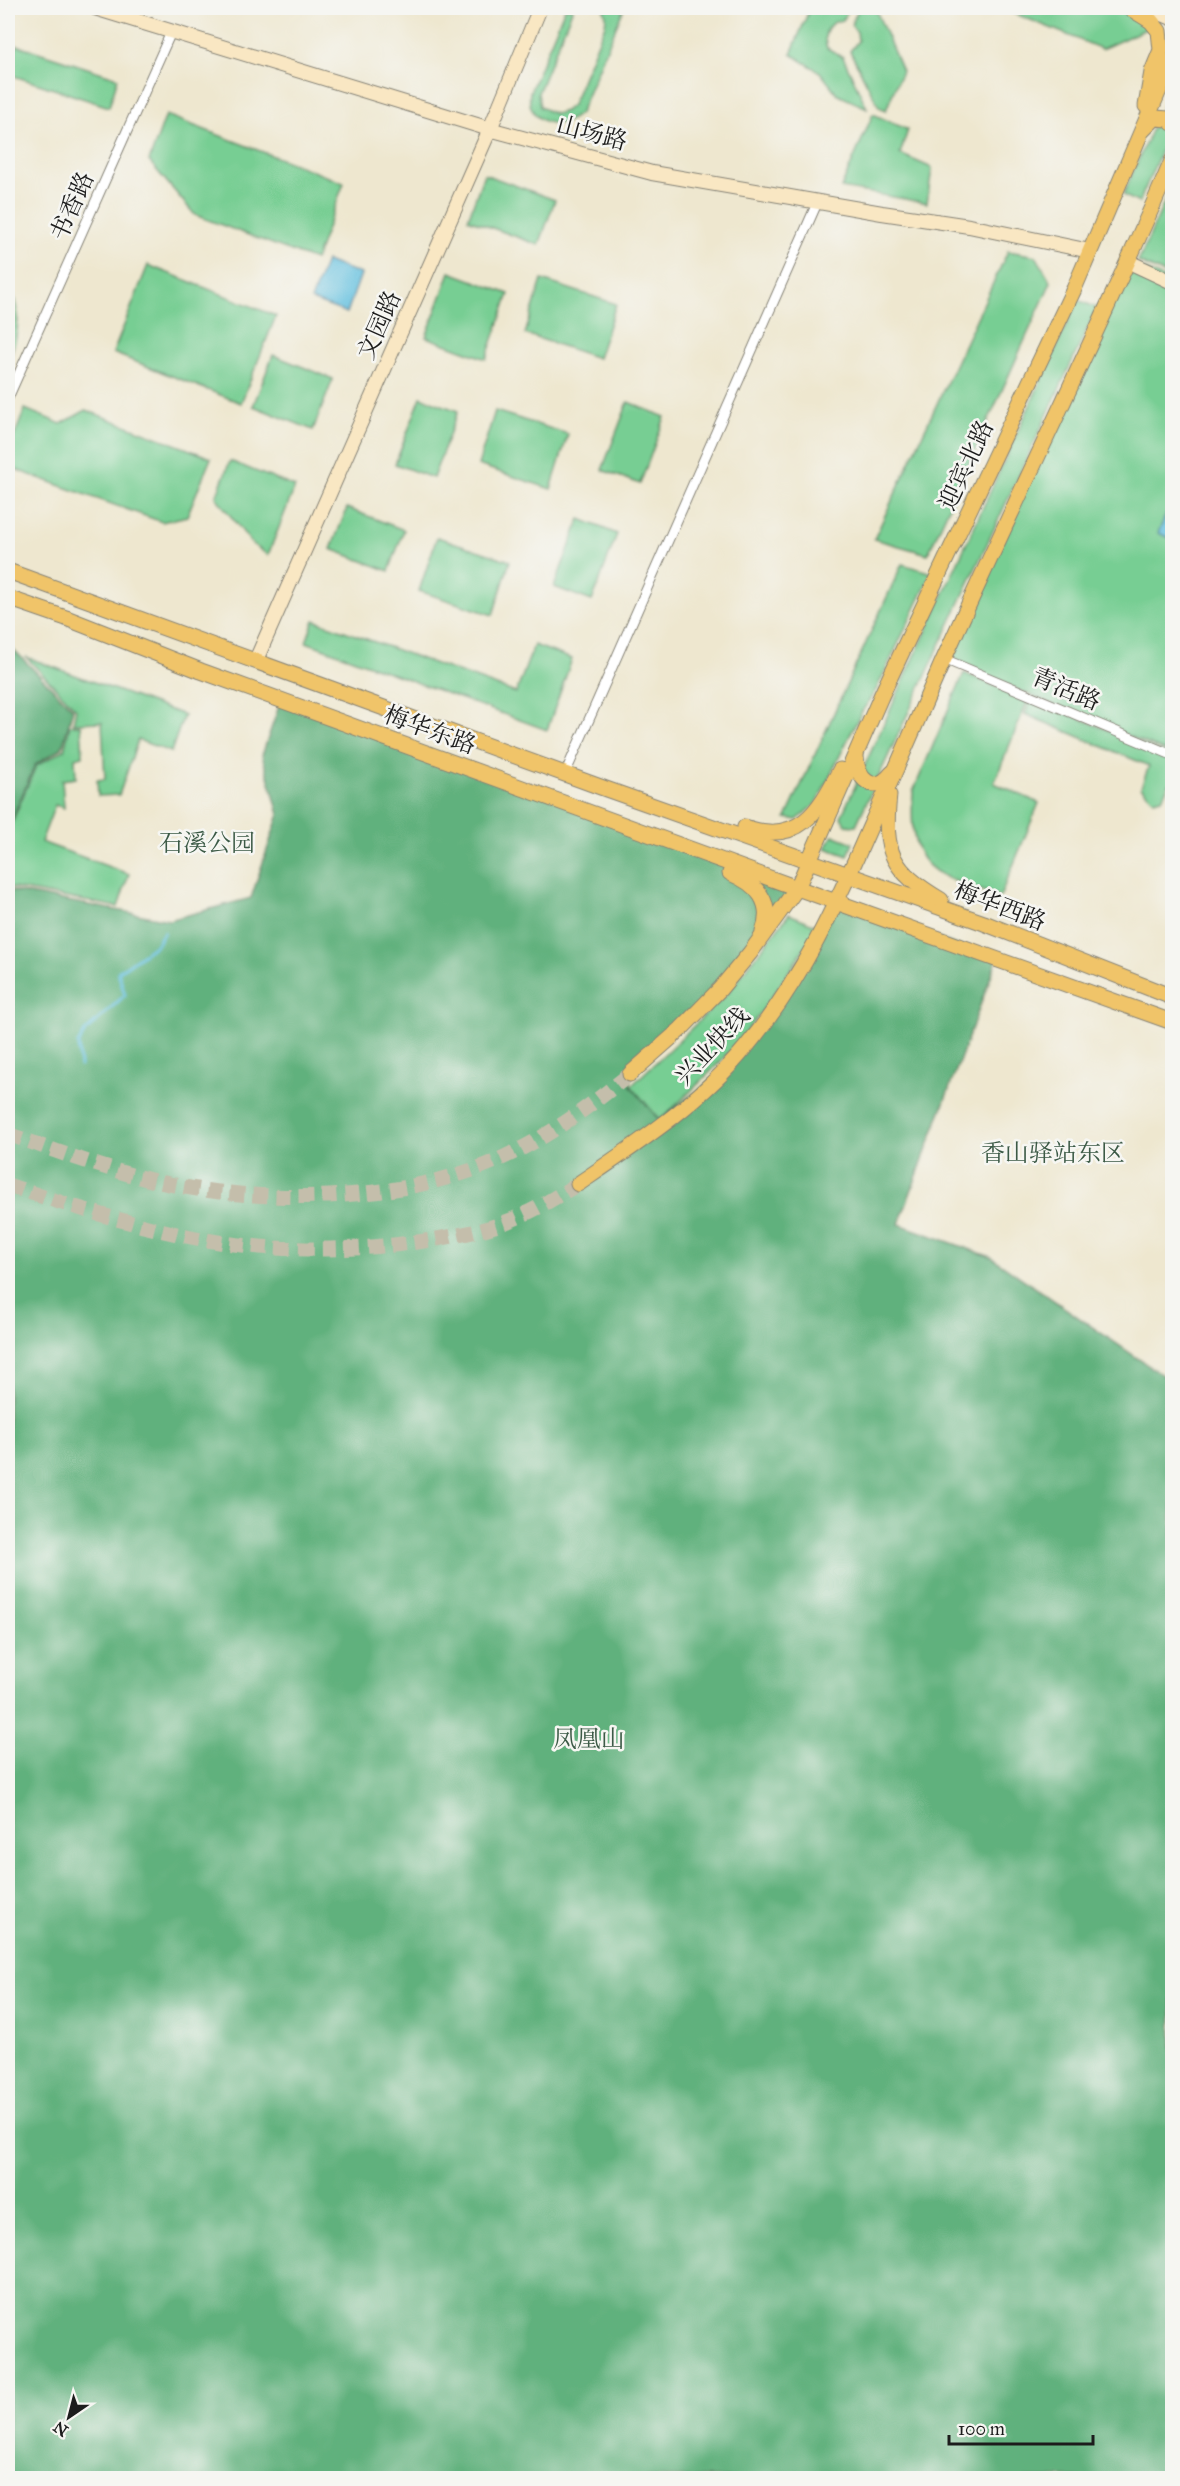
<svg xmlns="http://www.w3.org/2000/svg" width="1180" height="2486" font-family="'IM FELL Great Primer','Noto Serif SC',serif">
<rect width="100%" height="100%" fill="#f6f6f2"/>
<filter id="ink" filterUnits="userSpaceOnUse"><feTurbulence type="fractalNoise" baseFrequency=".0167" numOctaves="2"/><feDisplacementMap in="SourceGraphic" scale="12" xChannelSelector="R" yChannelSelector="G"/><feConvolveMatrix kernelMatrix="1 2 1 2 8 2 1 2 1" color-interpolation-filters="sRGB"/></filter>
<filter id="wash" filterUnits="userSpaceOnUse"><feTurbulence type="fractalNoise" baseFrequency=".008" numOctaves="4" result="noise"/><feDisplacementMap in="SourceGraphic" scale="24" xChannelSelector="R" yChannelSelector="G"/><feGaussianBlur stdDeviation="1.35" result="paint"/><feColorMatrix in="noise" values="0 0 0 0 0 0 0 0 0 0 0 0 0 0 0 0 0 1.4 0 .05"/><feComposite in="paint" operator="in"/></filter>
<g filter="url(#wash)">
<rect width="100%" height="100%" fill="#eee7cf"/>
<g fill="#77ce93" stroke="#4a7558" stroke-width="1.5">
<path d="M565 8H573L538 93 540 107 555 114 565 111 572 105 605 25 606 16 603 8H624L580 113C560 133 525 123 530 92Z"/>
<path d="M810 8H849L843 20C827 22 822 33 827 48L843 57 867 108 838 95 820 72 791 54Z"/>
<path d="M859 8H875L902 71 886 110 879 107 850 51 858 41 857 32 851 25Z"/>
<path d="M1001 8H1120L1148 28 1102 49Z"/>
<path d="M17 45 118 78 109 107 8 74Z"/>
<path d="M1172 84V113L1161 110Z"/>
<path d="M873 114 908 130 900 154 932 168 927 203 841 188Z"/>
<path d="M166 115 344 183 315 260 195 215 149 161Z"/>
<path d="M1162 123 1168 126V135L1139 203 1123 195 1153 126Z"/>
<path d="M484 174 555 200 539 245 468 219Z"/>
<path d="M1172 185V277L1138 262Z"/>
<path d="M1008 251 1036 256 1051 282 928 554 874 539Z"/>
<path d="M1129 263 1172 282V754L944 659Z"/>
<path d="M148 265 276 316 241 403 113 353Z"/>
<path d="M450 272 509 294 486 359 426 337Z"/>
<path d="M8 280C21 309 21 332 8 360Z"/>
<path d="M542 280 616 304 598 358 525 334Z"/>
<path d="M1078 300 1097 308 856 825C848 827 845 825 841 817Z"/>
<path d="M273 355 333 379 313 430 253 406Z"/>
<path d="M421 397 458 411 433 478 395 464Z"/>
<path d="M628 402 665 417 640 484 602 470Z"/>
<path d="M25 409 61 424 86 410 211 458 187 516 162 522 8 467V452Z"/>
<path d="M495 411 568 434 551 489 478 465Z"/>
<path d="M230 461 295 487 268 555 252 544 216 497Z"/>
<path d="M347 508 404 530 389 571 331 549Z"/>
<path d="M580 519 617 534 592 601 554 587Z"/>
<path d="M437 537 510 561 493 615 419 591Z"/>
<path d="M902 564 932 573 876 690 861 713 816 804 797 820 786 818Z"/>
<path d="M314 620 516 693 534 645 572 659 547 730 306 642Z"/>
<path d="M26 657 184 715 171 752 138 740 119 795 98 796 97 780 105 779 102 722 73 723 76 709Z"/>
<path d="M964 673 1028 700 994 783 1039 803 1000 897C934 874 907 873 913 792Z"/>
<path d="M1031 698 1172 757V785L1169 784 1162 798 1154 800 1141 787 1149 766 1025 714Z"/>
<path d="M70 725H81L83 756 75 758 76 778 62 780 64 808 55 805 41 842 129 874 118 907 8 887V832L36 766 64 750Z"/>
<path d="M833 835 853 843 848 856 826 848Z"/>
<path d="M789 914 818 926C792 968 765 1010 733 1048 710 1074 685 1097 660 1120L631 1086 725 996Z"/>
</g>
<g fill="#61b17d" stroke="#3e664c" stroke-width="1.5">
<path d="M11 647 73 709 62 748 35 765 8 828V651Z"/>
<path d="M281 700 797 888 737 970 630 1073 631 1086 659 1120 730 1066 838 902 997 960 899 1224 991 1257 1172 1382V2478H8V890L169 920 251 898 279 814 262 755Z"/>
</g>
<g fill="#61bfdf" stroke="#3e6e7e" stroke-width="1.5">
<path d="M326 261 361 274 347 313 311 300Z"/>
<path d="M1167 512 1172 515V539L1158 533Z"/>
</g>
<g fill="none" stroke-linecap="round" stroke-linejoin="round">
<path stroke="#61bfdf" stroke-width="3" d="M80 1066 78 1044 85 1032 125 995 118 972 156 945 164 932"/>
</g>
</g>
<g filter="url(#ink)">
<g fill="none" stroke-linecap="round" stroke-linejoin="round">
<g stroke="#c4beab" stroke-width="15" stroke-dasharray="15 8" stroke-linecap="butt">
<path d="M8 1134C56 1151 104 1169 155 1181 260 1205 402 1204 502 1158 549 1137 590 1106 630 1074"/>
<path d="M8 1185C69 1206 132 1225 196 1238 266 1252 347 1252 417 1242 451 1237 487 1231 518 1217 539 1208 559 1195 578 1184"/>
</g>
<g stroke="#858276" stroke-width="11">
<g id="street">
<path d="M8 398 172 30"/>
<path d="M944 659 1172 755"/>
<path d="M565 774 818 201"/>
</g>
</g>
<g stroke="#858276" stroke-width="16">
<g id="secondary">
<path d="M95 8 493 130 652 173 882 213 969 226 1090 251"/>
<path d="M1148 8 1172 18"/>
<path d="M1129 262 1172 282"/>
<path d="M256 660 490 129 540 8"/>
</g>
</g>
<g stroke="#858276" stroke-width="17">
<g id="primary">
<path d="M1130 8 1151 21 1159 31 1161 50 1152 72 1146 106"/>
<path d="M1143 130 1155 118 1169 119 1172 123"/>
<path d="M8 571 606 789 984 923 1172 997"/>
<path d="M8 598 66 618 201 671 797 888 1172 1022"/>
<path d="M856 756C856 779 874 796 892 773"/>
<path d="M889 795C883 853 891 870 941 900"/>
<path d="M745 827C798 846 819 811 840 770"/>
<path d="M730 873C757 884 774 902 763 932"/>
<path d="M630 1074 681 1029 720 989 750 953 797 888 882 694 1074 289 1172 60"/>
<path d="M578 1184C637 1144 700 1103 746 1047 802 980 836 905 870 827 895 772 919 716 943 661 1018 494 1100 330 1172 161"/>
</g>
</g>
<use href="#street" stroke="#fff" stroke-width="9"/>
<use href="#secondary" stroke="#f9e7c3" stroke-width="14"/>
<use href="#primary" stroke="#f0c469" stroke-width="15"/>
</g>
</g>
<g text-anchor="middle" stroke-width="5" stroke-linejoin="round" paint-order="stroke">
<g font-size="24" fill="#1c1c1c" stroke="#f6f6f2">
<text transform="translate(592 133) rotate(15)" y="8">山场路</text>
<text transform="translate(72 206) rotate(-66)" y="8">书香路</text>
<text transform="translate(379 325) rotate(-66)" y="8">文园路</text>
<text transform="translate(966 465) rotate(-65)" y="8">迎宾北路</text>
<text transform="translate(1066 689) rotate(23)" y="8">青活路</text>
<text transform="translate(430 730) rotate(20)" y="8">梅华东路</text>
<text transform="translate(1000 906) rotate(21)" y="8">梅华西路</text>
<text transform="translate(712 1046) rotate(-47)" y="8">兴业快线</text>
</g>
<g font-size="24" fill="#3c5a46" stroke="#f6f6f2">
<text x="207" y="851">石溪公园</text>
<text x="1053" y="1161">香山驿站东区</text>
<text x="589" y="1747">凤凰山</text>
</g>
</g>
<rect width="1180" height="2486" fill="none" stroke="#f6f6f2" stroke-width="30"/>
<g transform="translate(69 2417) rotate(215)" stroke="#f6f6f2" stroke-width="4.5" paint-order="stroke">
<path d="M0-4.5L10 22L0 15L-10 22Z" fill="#1c1c1c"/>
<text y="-9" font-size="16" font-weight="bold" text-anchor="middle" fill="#1c1c1c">N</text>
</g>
<path d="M949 2435v9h144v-9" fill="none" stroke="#1c1c1c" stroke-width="3"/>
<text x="958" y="2435" font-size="18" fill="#1c1c1c" stroke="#f6f6f2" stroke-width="4.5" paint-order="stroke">100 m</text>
</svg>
